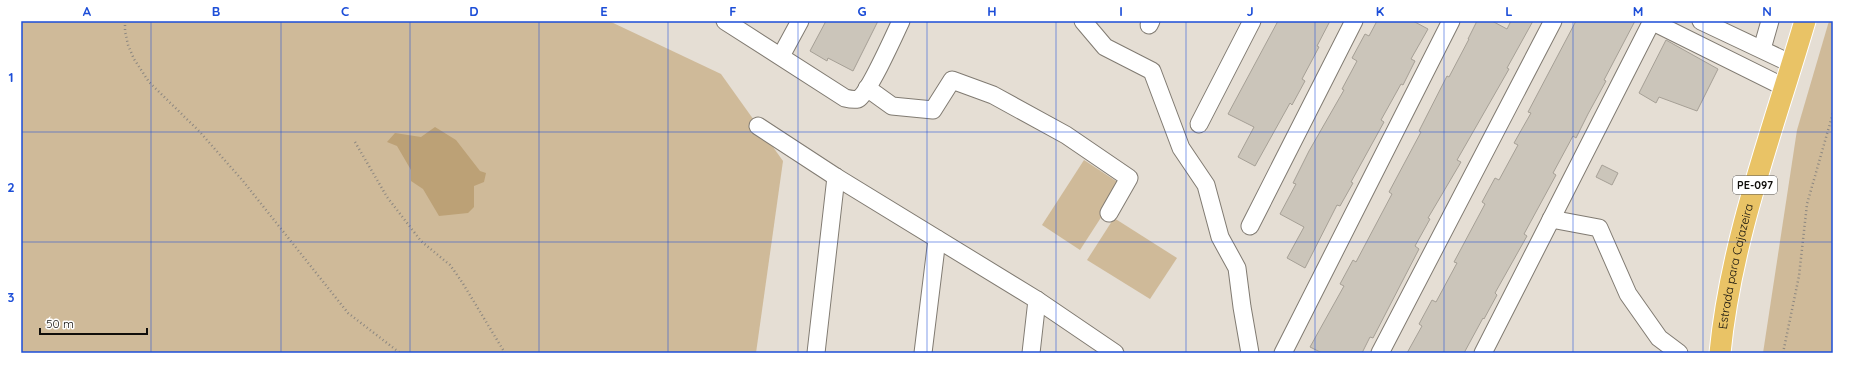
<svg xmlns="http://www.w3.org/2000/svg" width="1854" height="374" font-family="Quicksand,sans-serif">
<rect width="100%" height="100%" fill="#e5ded4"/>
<g fill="#cfba99">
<path d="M21 21H609L721 74 783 161 756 353H21Z"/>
<path d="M1829 21H1833V353H1763L1797 130Z"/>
<path d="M1084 160 1122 185 1080 250 1042 225Z"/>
<path d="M1114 218 1177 258 1150 299 1087 260Z"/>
</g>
<path fill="#bca176" d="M435 127 456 140 480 171 486 173 484 182 474 186V207L468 213 439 216 423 189 411 181V170L397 146 387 142 395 133 421 137Z"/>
<g fill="#cbc5ba" stroke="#a6a096">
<path d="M826 21H878L853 71 828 58 827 61 810 51Z"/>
<path d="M1278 21H1330L1317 46 1319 47 1302 79 1305 81 1292 105 1290 103 1255 166 1238 157 1254 127 1228 114Z"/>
<path d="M1377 21H1413L1428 29 1411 59 1415 61 1403 85 1401 84 1381 120 1384 122 1351 182 1353 183 1340 206 1337 205 1305 268 1287 258 1304 227 1280 214 1296 184 1293 183 1309 151 1344 90 1342 89 1357 61 1352 58 1365 34 1369 36Z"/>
<path d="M1477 21H1492L1507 29 1511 21H1533L1507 68 1509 69 1457 160 1461 162 1428 218 1430 219 1415 246 1419 249 1373 338 1370 337 1362 353H1322L1310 347 1344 286 1340 284 1353 260 1356 262 1392 194 1389 192 1421 132 1419 131 1447 76 1449 77 1469 39H1468Z"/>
<path d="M1576 21H1635L1604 80 1606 81 1588 114 1576 138 1573 136 1553 173 1556 175 1524 234 1527 236 1495 293 1497 295 1484 319 1483 318 1464 353H1407L1422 326 1419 324 1432 300 1436 302 1457 263 1454 262 1485 204 1482 202 1495 178 1499 180 1518 145 1514 143 1531 113 1528 112Z"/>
<path d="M1666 40 1718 69 1697 111 1659 97 1656 103 1639 93Z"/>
<path d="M1602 165 1618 173 1612 185 1596 177Z"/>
</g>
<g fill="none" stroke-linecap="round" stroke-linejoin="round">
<g stroke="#817b72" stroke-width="19">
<g id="minor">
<path d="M725 21 845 98C849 99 854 100 858 99 868 94 895 34 901 21"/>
<path d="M1083 21 1105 47 1152 71 1181 148 1206 185 1220 237 1237 268 1242 307 1250 353"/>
<path d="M1651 21 1784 87"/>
<path d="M1701 21 1792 64"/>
<path d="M1149 25 1151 21"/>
<path d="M1762 49 1770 21"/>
<path d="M781 56 800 21"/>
<path d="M867 88 892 106 933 110 952 80 993 95 1066 135 1129 178 1109 213"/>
<path d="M1199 124 1252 21"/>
<path d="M758 126 836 177 1037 300 1115 353"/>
<path d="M1551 219 1599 228 1628 294 1659 338 1679 353"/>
<path d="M1250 226 1354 21"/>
<path d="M816 353 836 177"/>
<path d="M923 353 937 239"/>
<path d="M1031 353 1037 300"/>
<path d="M1283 353 1451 21"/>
<path d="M1380 353 1553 21"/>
<path d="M1483 353 1652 21"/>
</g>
</g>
<g stroke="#fff" stroke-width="23">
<g id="major">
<path id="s1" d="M1720 353C1731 239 1773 130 1805 21"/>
</g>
</g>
<g stroke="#8c8780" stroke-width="2.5" stroke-dasharray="1 3" stroke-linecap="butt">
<path d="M125 21V31L128 45 134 59 149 82 199 131 243 181 348 313 400 353"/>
<path d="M355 142 387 197 421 241 450 265 462 282 505 353"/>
<path d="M1783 353 1799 276 1807 204 1833 113"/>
</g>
<use href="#minor" stroke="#fff" stroke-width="17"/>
<use href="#major" stroke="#e9c366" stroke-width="21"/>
</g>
<path fill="none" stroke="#1d4ed8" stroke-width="1" stroke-opacity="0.55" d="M151 21V353M281 21V353M410 21V353M539 21V353M668 21V353M798 21V353M927 21V353M1056 21V353M1186 21V353M1315 21V353M1444 21V353M1573 21V353M1703 21V353M21 132H1833M21 242H1833"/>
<g text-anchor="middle" stroke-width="3.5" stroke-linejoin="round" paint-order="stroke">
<rect fill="#fff" stroke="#585654" stroke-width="1" x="1733" y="176" width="44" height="18" rx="3"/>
<g font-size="11" font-weight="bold" fill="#100e0b">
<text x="1755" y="189">PE-097</text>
</g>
<g font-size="12" fill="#100e0b" stroke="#fff">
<text dy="4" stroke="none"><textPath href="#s1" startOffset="88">Estrada para Cajazeira</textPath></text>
</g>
</g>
<rect width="1854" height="374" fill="none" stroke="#ffffff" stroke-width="44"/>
<path d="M40 328v6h107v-6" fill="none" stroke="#100e0b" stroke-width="2"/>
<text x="46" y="328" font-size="12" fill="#100e0b" stroke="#ffffff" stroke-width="3" paint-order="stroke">50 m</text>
<rect x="22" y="22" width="1810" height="330" fill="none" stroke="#1d4ed8" stroke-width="1.5"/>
<g font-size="13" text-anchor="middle" font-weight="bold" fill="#1d4ed8">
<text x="87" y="16">A</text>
<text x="216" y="16">B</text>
<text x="345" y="16">C</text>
<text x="474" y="16">D</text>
<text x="604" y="16">E</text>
<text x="733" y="16">F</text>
<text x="862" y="16">G</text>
<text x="992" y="16">H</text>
<text x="1121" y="16">I</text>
<text x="1250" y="16">J</text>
<text x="1380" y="16">K</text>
<text x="1509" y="16">L</text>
<text x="1638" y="16">M</text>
<text x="1767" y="16">N</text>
<text x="11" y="82">1</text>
<text x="11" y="192">2</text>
<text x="11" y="302">3</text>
</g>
</svg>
